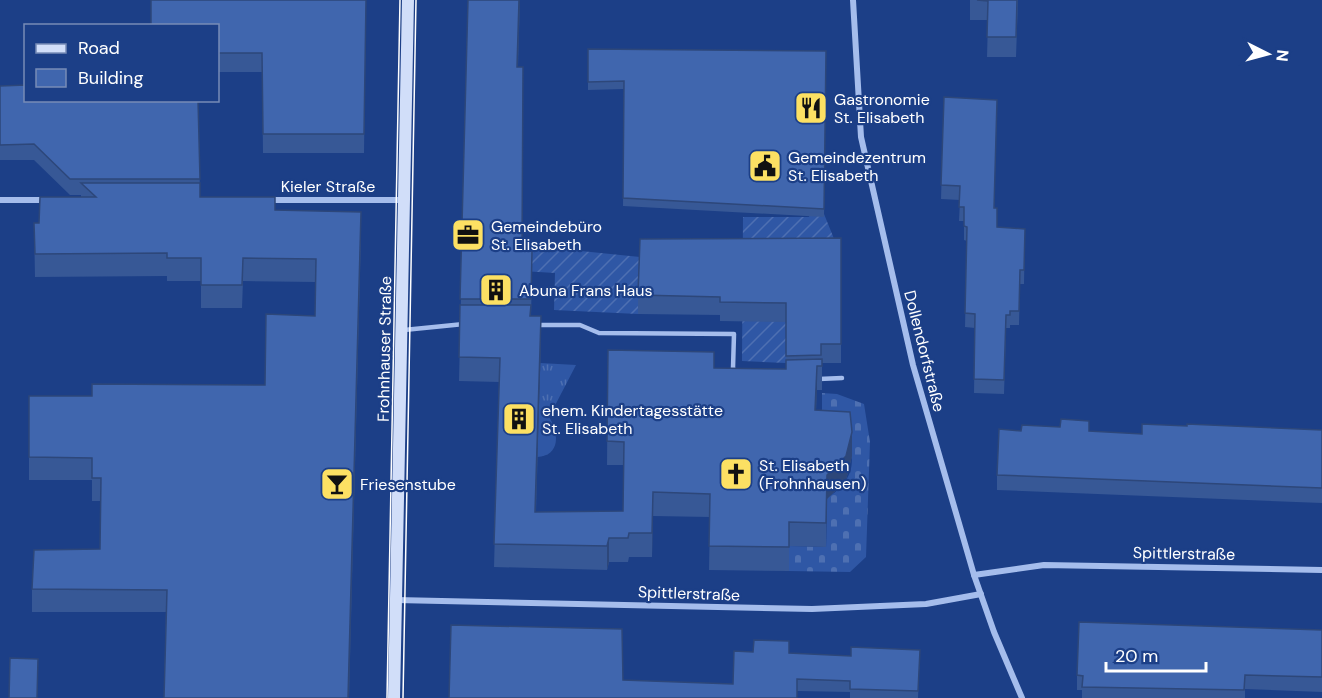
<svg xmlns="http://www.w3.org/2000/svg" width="1322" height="698" font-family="'DM Sans',sans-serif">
<defs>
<pattern id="grass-tufts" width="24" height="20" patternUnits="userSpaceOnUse" patternTransform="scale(1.5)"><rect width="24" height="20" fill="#2f57a5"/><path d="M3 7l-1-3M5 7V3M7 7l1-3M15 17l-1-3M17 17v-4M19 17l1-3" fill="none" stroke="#4e70b2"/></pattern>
<pattern id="cemetery-stones" width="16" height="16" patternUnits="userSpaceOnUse" patternTransform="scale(1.5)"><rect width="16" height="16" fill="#2f57a5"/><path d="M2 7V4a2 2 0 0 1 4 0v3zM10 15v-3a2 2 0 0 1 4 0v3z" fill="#4e70b2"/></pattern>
<pattern id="garden-furrows" width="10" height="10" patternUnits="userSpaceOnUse" patternTransform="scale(1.5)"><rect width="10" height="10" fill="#2f57a5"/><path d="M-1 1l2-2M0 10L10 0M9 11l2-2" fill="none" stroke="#4e70b2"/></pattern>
</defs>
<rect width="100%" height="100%" fill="#1c3f87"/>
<path fill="url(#grass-tufts)" d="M540 363 576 365 549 417C559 432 561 456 537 457Z"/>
<path fill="url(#cemetery-stones)" d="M822 393 837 394 864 404 870 442 866 557 850 572 789 571V546L826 547 827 514 821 501C855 485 861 455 839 426 834 419 831 414 822 410Z"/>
<g fill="url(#garden-furrows)">
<path d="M810 214H824L841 256H787L786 363 742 361 743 217H809Z"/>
<path d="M522 245 640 257 638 314 554 310 555 273 522 271Z"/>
</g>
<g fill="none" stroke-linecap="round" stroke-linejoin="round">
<g stroke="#a5bdec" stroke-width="4.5">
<path d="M536 325H580L599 333 734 334 733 368 736 373"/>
<path d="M404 330 464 324"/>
<path d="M819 379 842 378"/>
</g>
<g stroke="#a5bdec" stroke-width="6">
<path d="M853 0 861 137 913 365 974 575 994 632 1022 698"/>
<path d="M0 200H47"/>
<path d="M268 200H404"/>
<path d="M974 575 1044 565 1322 570"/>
<path d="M396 600 812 609 926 604 981 594"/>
</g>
<path stroke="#d1def9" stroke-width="12" d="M394 698 408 0"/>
<g stroke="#fff" stroke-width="1.5">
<path d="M387 698 400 0"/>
<path d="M403 698 416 0"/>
</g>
</g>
<g fill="#375896">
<path d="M366 0 364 153H263L262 72H218V26Z"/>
<path d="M468 0H520L518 67 522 251 532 272 531 316 541 340 536 512 623 511 624 465H607L608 350 714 368 786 369V322L720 321V315L638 314V295L841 238V363H822V390H817L816 410 852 456 846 480 827 499 826 547 789 546V571L709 570 710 517 653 516 652 557H629L628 562H609L607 570 494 567 499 382 459 381Z"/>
<path d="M970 0H1018L1016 57H987L988 20H970Z"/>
<path d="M588 49 826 51 824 217 623 206 624 89 588 90Z"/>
<path d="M0 86 26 100H198L200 197 275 210 361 235 349 698H164L166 612H32V589L100 549 101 501H92V480H29V396H92L265 385 315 316 316 282 243 281 242 308H201V281H167V276L35 277 34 223H39L81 197V195H70L34 160H0Z"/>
<path d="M944 97 995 208 997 227 1025 229 1024 284H1020L1019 325H1010V328H1006L1004 394 974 393 975 328 965 327 967 241 964 240V221H959L960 200 941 199Z"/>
<path d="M1187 426 1322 430V503L997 490V475L1089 431 1142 434Z"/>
<path d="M1322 630V692L1245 689V698H1082V690H1077V675Z"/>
<path d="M920 650 918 698H850V692L797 691 623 680 733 684 753 652 851 656Z"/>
</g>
<g fill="#2d477a">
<path d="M519 0H520L517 87V67Z"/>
<path d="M361 212 349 698H348Z"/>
<path d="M541 316V340L535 535V512Z"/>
<path d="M817 366V390L815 434V410Z"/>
<path d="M852 432V456L846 480 827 499 826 547 827 475Z"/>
<path d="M653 492V516L652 557V533Z"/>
<path d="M609 538V562L607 570V546Z"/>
</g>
<g fill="#4066ae" stroke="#2d477a" stroke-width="1.5">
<path d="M151 0H366L364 134H263L262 53H218V26H151Z"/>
<path d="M468 0H519L517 67H523L522 251H532L531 299H460Z"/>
<path d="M977 0H1017L1016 37H987L988 1Z"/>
<path d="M588 49 826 51 824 209 623 198 624 81 588 82Z"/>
<path d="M26 85V100H198L200 179H70L34 144 0 145V86Z"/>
<path d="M944 97 997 100 994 208H997V227L1025 229 1024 270H1020L1019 311H1010V315H1006L1004 380 974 379 975 314 965 313 967 227 964 226V207H959L960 186 941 185Z"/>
<path d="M81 183H200V197H275V210L361 212 348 698H164L167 590 32 589 34 550 100 549 101 478H92V458L29 457V396H92V384L265 385 266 314 315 316 316 259 243 258 242 285H201V258H167V253L35 254 34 223H39L40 197H96Z"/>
<path d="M841 238V344H821V355L786 356V303L720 302V297L638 295 640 239Z"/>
<path d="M460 305H531L530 316H541L535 512 623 511 624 442 607 441 608 350 714 352V368L786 369V360L822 359V366H817L815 410 850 412 852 432 846 456 827 475 826 523 789 522V547L709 546 710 494 653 492 652 533H629L628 538H609L607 546 494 544 500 358 459 357Z"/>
<path d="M1061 419 1089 421V431L1142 434V424L1187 426V424L1322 430V488L997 475 999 429 1021 431 1022 425 1060 427Z"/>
<path d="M1079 622 1322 630V677L1245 675 1244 690 1082 687 1083 676 1077 675Z"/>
<path d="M451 625 622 629 623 680 733 684 734 651 753 652 754 640 789 641V653L851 656V647L920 650 918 691 850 689V681L797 679V698H449Z"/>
<path d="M10 658 38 659 37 698H9Z"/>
</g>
<defs>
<g id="restaurant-square" transform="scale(1.725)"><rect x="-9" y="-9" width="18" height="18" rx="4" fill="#fce063" stroke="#1c3f87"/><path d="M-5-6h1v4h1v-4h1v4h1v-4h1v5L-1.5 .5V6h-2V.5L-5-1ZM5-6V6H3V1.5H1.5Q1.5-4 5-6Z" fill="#111"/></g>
<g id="civic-square" transform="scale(1.725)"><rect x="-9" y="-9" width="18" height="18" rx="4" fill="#fce063" stroke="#1c3f87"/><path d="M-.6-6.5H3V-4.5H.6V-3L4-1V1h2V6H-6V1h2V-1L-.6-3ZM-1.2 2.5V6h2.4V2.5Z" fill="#111"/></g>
<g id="office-square" transform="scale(1.725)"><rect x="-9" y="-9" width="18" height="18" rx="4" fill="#fce063" stroke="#1c3f87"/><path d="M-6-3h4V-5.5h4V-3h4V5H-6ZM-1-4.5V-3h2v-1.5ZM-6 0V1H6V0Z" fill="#111"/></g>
<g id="building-square" transform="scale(1.725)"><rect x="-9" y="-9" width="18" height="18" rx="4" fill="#fce063" stroke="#1c3f87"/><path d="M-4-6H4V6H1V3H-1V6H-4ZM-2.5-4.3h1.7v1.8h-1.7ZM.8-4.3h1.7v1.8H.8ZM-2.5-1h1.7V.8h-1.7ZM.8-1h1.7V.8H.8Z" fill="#111"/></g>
<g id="church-square" transform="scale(1.725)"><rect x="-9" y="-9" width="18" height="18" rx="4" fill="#fce063" stroke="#1c3f87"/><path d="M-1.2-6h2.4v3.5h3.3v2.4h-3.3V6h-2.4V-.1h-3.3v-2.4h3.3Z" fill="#111"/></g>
<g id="bar-square" transform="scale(1.725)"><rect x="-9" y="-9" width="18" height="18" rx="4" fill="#fce063" stroke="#1c3f87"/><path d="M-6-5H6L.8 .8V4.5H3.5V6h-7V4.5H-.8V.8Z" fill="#111"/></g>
</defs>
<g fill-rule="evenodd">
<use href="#restaurant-square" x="811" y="108"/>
<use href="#civic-square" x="765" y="166"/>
<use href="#office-square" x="468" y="235"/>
<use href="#building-square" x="496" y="290"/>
<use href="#building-square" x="519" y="419"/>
<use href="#church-square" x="736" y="474"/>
<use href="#bar-square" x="337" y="484"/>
</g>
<g text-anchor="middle" stroke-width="4.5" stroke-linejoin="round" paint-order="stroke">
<g font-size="16" fill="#fff" stroke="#1c3f87" text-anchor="start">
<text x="834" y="105">Gastronomie<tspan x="834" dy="18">St. Elisabeth</tspan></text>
<text x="788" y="163">Gemeindezentrum<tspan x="788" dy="18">St. Elisabeth</tspan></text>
<text x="491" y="232">Gemeindebüro<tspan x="491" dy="18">St. Elisabeth</tspan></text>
<text x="519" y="296">Abuna Frans Haus</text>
<text x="542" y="416">ehem. Kindertagesstätte<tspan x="542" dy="18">St. Elisabeth</tspan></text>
<text x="759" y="471">St. Elisabeth<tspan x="759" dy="18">(Frohnhausen)</tspan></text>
<text x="360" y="490">Friesenstube</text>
</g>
<g font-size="16" fill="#fff" stroke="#1c3f87">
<text x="328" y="192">Kieler Straße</text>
<text transform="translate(384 349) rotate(-89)" y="6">Frohnhauser Straße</text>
<text transform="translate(925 351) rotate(76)" y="6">Dollendorfstraße</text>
<text transform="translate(1184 553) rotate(1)" y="6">Spittlerstraße</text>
<text transform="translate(689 593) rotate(2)" y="6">Spittlerstraße</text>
</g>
</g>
<rect x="24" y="24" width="195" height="78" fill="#1c3f87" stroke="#778cb7" stroke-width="1.5"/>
<rect x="36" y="44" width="30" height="9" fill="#d1def9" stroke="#778cb7" stroke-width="1.5"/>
<text x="78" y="54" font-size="18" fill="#ffffff">Road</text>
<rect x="36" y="69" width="30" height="18" fill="#4066ae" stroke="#778cb7" stroke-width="1.5"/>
<text x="78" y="84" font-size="18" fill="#ffffff">Building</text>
<g transform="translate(1268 54) rotate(96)" stroke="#1c3f87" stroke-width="4.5" paint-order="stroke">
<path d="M0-4.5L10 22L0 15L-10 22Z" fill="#ffffff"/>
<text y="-9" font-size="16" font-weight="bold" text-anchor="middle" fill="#ffffff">N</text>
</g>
<path d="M1106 662v9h100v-9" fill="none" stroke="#ffffff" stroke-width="3"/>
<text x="1115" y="662" font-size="18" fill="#ffffff" stroke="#1c3f87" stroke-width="4.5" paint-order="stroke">20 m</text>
</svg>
